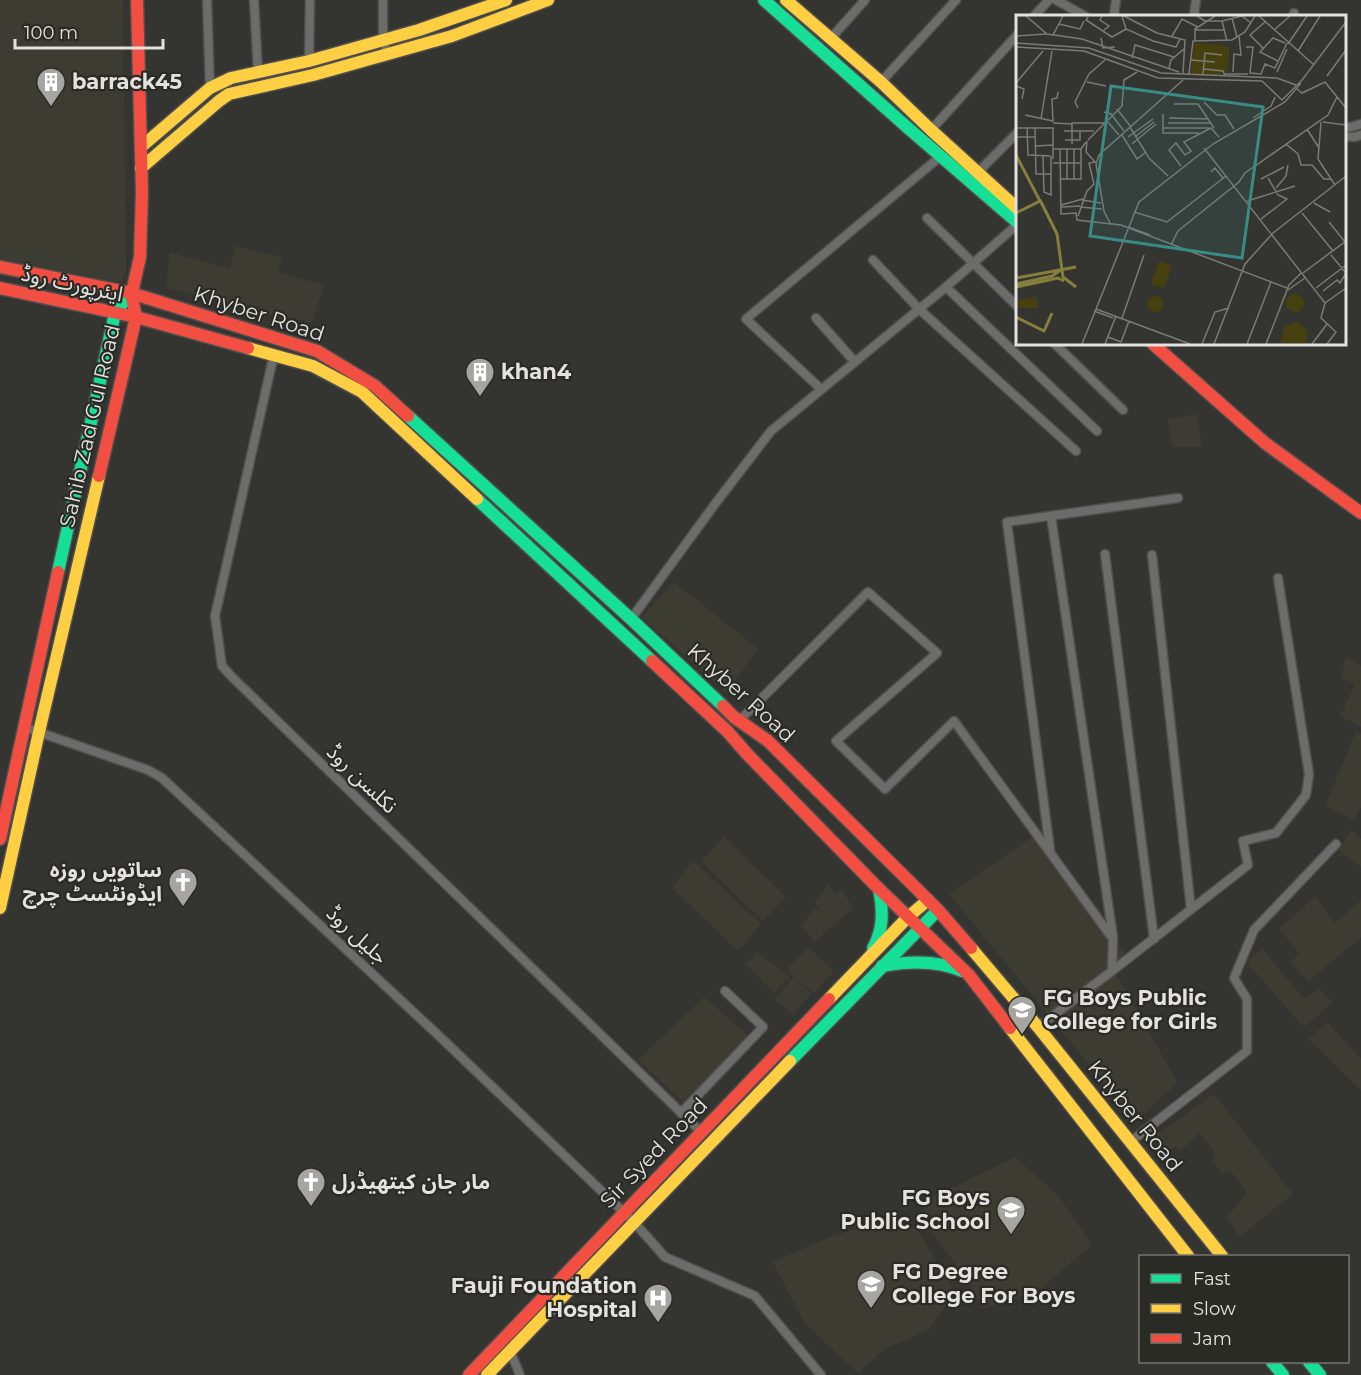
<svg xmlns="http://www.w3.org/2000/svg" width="1361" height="1375" font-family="Montserrat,'Noto Sans Arabic',sans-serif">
<rect width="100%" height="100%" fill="#343431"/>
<g fill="#3d3c32">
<path d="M0 0H123L126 271 121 281 115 283 0 265Z"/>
<path d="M235 246 282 257 278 272 324 285 312 323 167 288 169 252 230 269Z"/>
<path d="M1197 414 1202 447H1172L1168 419Z"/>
<path d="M674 582 758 649 726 693 642 617Z"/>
<path d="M1346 657 1361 666V727L1340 716 1355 684 1341 677Z"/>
<path d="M1356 731 1361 734V807L1354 820 1325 806Z"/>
<path d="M1351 830 1361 839V867L1338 850Z"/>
<path d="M1038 833 1126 955 1114 971 1178 1083 1135 1121 949 894Z"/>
<path d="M724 837 786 897 763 921 701 861Z"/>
<path d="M693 861 761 924 738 951 672 888Z"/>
<path d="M828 884 836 894 842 890 853 908 815 942 801 926 815 907 826 916 814 903Z"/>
<path d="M1315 896 1335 923 1361 900V937L1309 981 1290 963 1299 953 1279 929Z"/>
<path d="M808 947 834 971 814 993 799 982 811 994 793 1015 774 999 794 977 787 969Z"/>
<path d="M1262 948 1304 999 1318 988 1333 1003 1304 1027 1247 963Z"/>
<path d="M757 952 790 977 774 992 745 964Z"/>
<path d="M704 997 749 1036 684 1103 638 1060Z"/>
<path d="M1327 1022 1361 1059V1090L1309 1039Z"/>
<path d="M1214 1094 1293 1194 1239 1237 1227 1217 1247 1193 1230 1170 1222 1175 1213 1160 1215 1153 1200 1133 1180 1151 1177 1146 1168 1151 1156 1135Z"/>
<path d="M1015 1157 1058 1195 1092 1245 1038 1291 984 1309 960 1271 929 1227 923 1202Z"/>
<path d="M886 1219 917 1229 955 1293 929 1329 882 1351 858 1373 805 1324 773 1262 828 1238Z"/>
</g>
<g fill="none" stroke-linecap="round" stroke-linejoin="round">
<g stroke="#504f4d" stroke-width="11">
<g id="street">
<path d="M207 0 210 88"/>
<path d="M254 0 258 72"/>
<path d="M383 0V40L388 54"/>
<path d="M1056 0 1085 16"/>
<path d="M1034 16 1049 0"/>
<path d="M1114 16 1116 0"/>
<path d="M1194 16 1196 0"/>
<path d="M1293 16 1294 13"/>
<path d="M831 38 865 0"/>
<path d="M309 61 310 0"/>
<path d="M881 82 956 0"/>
<path d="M1344 127H1351L1361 124"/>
<path d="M931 130 1018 34"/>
<path d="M1344 136 1354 137 1361 135"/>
<path d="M978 172 1018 132"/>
<path d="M927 218 1018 307"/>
<path d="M873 260 919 309 1076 451"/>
<path d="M946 287 1097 431"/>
<path d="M816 318 855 362"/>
<path d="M1055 344 1123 410"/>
<path d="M272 363 215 616 222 666 231 676 701 1132"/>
<path d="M821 389 746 319 941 156"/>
<path d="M1051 516 1113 937"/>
<path d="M1105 554 1154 939"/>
<path d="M1152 555 1191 909"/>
<path d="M631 619 715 504 771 431 946 287 1018 224"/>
<path d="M739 721 868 592 937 653 836 741 885 789 954 721 1113 939 1112 971 1038 1027"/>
<path d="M24 727 148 770 162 778 437 1034 634 1222 665 1257 755 1296 821 1375"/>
<path d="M1050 850 1007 522 1178 498"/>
<path d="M1112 971 1248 865 1243 841 1276 833 1306 795 1309 774 1278 578"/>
<path d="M681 1113 763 1027 725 991"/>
<path d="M1130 1142 1247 1051V999L1234 978 1254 930 1336 844"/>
<path d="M510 1351 520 1375"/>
</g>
</g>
<g stroke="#504f4d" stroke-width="15">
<g id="fast">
<path d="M764 0 908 128 1018 223"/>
<path d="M408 416 631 619 723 706"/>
<path d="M477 499 652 661"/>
<path d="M58 572 115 313 131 293 133 288"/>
<path d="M873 948C884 929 883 910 879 889"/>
<path d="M882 966C909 961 937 960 962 971"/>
<path d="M790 1061 938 910"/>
<path d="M1272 1362 1283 1375"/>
<path d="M1309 1362 1320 1375"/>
</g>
</g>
<g stroke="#504f4d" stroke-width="15">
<g id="slow">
<path d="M786 0 881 82 931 130 1018 209"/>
<path d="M141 147 210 88 231 78 309 61 419 30 506 0"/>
<path d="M141 168 219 101 229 94 313 75 452 36 548 0"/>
<path d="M248 348 313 366 362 392 477 499"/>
<path d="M0 908 39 732 99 476"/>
<path d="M971 948 1038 1027 1222 1256"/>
<path d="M829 999 908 917 928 900"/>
<path d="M1010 1028 1188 1256"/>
<path d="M487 1375 790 1061"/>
</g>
</g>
<g stroke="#504f4d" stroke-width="15">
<g id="jam">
<path d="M0 267 131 293 317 351 375 386 408 416"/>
<path d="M0 288 136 317 248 348"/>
<path d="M133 288 140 257 142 192 137 0"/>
<path d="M1153 344 1265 443 1361 513"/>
<path d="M99 476 136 317 131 293"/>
<path d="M652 661 728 732 748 755 878 888 969 975 1010 1028"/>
<path d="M723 706 734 717 768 741 938 910 971 948"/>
<path d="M0 839 58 572"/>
<path d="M469 1375 829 999"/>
</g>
</g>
<use href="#street" stroke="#6c6c6a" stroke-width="8"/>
<use href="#fast" stroke="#16e098" stroke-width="12"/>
<use href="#slow" stroke="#ffcf43" stroke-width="12"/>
<use href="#jam" stroke="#f24e42" stroke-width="12"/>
</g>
<defs>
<g id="building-pin" transform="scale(1.5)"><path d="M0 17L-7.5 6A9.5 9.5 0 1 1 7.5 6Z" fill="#a6a5a2" stroke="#2b2b26"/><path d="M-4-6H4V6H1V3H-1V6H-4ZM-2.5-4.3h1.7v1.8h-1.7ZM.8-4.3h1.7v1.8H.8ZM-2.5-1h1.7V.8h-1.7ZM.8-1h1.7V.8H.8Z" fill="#fff"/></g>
<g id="church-pin" transform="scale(1.5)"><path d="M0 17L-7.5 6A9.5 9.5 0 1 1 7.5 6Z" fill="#a6a5a2" stroke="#2b2b26"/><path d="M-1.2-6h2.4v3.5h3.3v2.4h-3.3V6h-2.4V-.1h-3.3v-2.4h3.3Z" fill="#fff"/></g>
<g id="university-pin" transform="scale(1.5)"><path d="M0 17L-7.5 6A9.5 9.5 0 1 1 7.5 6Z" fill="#a6a5a2" stroke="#2b2b26"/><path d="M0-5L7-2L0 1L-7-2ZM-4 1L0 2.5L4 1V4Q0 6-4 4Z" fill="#fff"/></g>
<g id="school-pin" transform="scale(1.5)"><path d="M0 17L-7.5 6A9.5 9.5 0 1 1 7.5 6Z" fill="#a6a5a2" stroke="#2b2b26"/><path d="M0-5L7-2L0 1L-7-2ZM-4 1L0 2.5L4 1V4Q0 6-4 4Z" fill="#fff"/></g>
<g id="hospital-pin" transform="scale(1.5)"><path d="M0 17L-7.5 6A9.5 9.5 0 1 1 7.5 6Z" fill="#a6a5a2" stroke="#2b2b26"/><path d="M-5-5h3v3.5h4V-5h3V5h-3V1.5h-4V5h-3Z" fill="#fff"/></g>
</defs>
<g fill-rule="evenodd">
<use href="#building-pin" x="51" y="82"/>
<use href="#building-pin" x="480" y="372"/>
<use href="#church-pin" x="183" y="882"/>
<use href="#university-pin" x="1022" y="1010"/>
<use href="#church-pin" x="311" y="1182"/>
<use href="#school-pin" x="1011" y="1210"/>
<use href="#university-pin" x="871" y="1284"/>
<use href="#hospital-pin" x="658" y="1298"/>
</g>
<g text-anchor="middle" stroke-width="4.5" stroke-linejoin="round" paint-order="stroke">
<g font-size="21" font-weight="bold" fill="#e3e2df" stroke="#2b2b26" text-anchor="start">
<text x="72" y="89">barrack45</text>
<text x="501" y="379">khan4</text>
<text x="162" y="877" text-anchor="end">ساتویں روزہ<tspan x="162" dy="24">ایڈونٹسٹ چرچ</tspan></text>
<text x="1043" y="1005">FG Boys Public<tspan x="1043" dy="24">College for Girls</tspan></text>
<text x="332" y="1189">مار جان کیتھیڈرل</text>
<text x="990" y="1205" text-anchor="end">FG Boys<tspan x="990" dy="24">Public School</tspan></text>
<text x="892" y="1279">FG Degree<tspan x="892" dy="24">College For Boys</tspan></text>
<text x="637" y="1293" text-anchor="end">Fauji Foundation<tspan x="637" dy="24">Hospital</tspan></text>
</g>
<g font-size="21" fill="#e3e2df" stroke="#2b2b26">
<text transform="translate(72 284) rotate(12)" y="7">ایئرپورٹ روڈ</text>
<text transform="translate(259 314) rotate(18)" y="7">Khyber Road</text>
<text transform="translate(90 426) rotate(-77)" y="7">Sahib Zad Gul Road</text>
<text transform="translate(741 693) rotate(42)" y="7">Khyber Road</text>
<text transform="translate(362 779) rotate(44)" y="7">نکلسن روڈ</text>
<text transform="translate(357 935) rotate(43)" y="7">جلیل روڈ</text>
<text transform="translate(1135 1116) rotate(51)" y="7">Khyber Road</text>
<text transform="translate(654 1153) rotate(-46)" y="7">Sir Syed Road</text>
</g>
</g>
<g transform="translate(1016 15)">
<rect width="330" height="330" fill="#343431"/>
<path d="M131 289a8 8 0 1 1 16 0a8 8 0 1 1-16 0ZM20 282 23 293H0V285Z" fill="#46400e"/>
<path d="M178 28 213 31 212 55 200 61 175 59Z" fill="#46400e"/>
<path d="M143 246 156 251 148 273 135 269ZM270 288a9 9 0 1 1 18 0a9 9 0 1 1-18 0ZM281 307 292 316 290 329 264 328 269 311Z" fill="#46400e"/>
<path fill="none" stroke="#867e3c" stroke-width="3" d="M0 140 24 186 0 198M24 185 41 219 47 262 60 272M0 263 60 252M0 269 36 261 46 254M0 272 42 263 48 266M0 302 28 316 36 298"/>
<path fill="none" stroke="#7a7a77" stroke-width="1.5" d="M10 1 31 19 66 24 163 57M86 1 84 5 93 11 88 15M106 1 110 14 137 26 160 32 164 24M108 1 141 18 169 25 167 58M181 1 189 6H206L211 26M243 1 297 49M72 2 70 5 96 22 110 14M216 3 221 22M206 6 226 1 235 8M43 9 64 14 68 6M179 15H209M258 15 274 1M37 20 47 1M0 21 30 19M156 21 166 4 182 12M85 23 87 33 99 32M179 25V14L199 1M0 28 73 33 145 58 261 63 280 70M272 29 291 1M0 32 68 36 142 63 246 66 266 85 286 65 330 7M230 32H237L234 58 245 59 249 49 259 53 271 28M247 33 234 20 249 7M282 36 304 1M116 43 119 30 158 42M175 45 199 47M262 46 244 37 257 23 269 28M153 53 155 45 169 33M188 54 207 56 209 61M217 57 218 39 225 40 223 21M261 57 271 34M173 59 177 26 216 25 229 17 239 1M187 59 189 38 206 40M209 59H232M311 61 330 35M71 67 90 71M0 68 27 36M0 71 8 74 6 84M281 74 286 78 309 67 330 93M188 87 201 100H209L218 114M158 89H182L198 113M62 93 59 87 73 59 89 45M101 94 115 112M88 97 95 99 108 116M147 99V118H183M9 100 37 106 36 84 41 83 42 77M153 103 193 104M237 103 255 91 259 82M25 104 36 36M90 105 103 120M305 107 302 144 319 170M307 107 330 110M37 108 56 109M152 108H195M114 112 133 143 152 161M0 113H37V144M11 113 12 140 34 141 35 142V180L28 177 27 141M19 113 20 159H35M147 113H193M291 114 303 133M48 116H78M106 120 121 144 130 137M120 121 138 107M0 122H19M112 122 137 104M49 125H64V116M72 125 106 91 108 65 121 57M56 129V108H88M116 129 140 109M270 129 282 139 285 150H296L308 164H315M19 131 37 130M188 133 309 288 330 273M37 134H65M44 134 45 199 60 198 61 205 105 210 271 273M51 134V164M58 134V164M37 148H65M165 151 153 135 160 128 169 140 175 136 168 127 195 113 203 122M195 157 199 153 207 163M44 164H65V134L70 127M245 164 268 152M260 173 270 161 272 150M66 185 85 188M231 186 279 171M298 188 314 197M45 190 67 184M45 192 64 191M64 192 86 194M118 197 151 207 210 161M286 198 317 236M62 201 71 176 78 169 73 148 79 147 70 137 71 126M245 204 271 184 262 180 252 163M313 207 329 227M94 208 88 196 80 149 83 140 167 65M112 212 134 220M155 230 162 216 223 167 229 158 312 100 321 82M315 240 330 258M287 258 330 226M300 273 330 250M272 275 289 263M307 276 321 265 324 268 330 258M309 288 305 303 320 317 311 329M80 294 174 329M78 296 97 303M106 303 128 240M92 322 105 327 113 306M66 329 123 187 197 129 269 87 285 68M89 329 100 301M186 329 199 297 213 293M198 329 229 249 257 218 330 161M231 329 255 267M250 329 273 270 285 258M296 329 311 309"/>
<path fill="#398c85" fill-opacity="0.15" stroke="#398c85" stroke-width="3" d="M95 71 247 92 226 243 74 221Z"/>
<rect width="330" height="330" fill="none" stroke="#e3e2df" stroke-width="3"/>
</g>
<rect x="1139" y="1255" width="210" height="108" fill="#2b2b26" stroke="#757470" stroke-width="1.5"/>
<rect x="1151" y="1274" width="30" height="9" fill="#16e098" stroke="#757470" stroke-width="1.5"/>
<text x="1193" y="1285" font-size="18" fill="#e3e2df">Fast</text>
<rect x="1151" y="1304" width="30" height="9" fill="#ffcf43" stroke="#757470" stroke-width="1.5"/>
<text x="1193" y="1315" font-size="18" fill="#e3e2df">Slow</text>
<rect x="1151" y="1334" width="30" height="9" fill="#f24e42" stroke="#757470" stroke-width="1.5"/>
<text x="1193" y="1345" font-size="18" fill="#e3e2df">Jam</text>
<path d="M15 39v9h148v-9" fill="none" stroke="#e3e2df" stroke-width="3"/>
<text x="24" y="39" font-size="18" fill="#e3e2df" stroke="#2b2b26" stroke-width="4.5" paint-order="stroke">100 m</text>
</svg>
